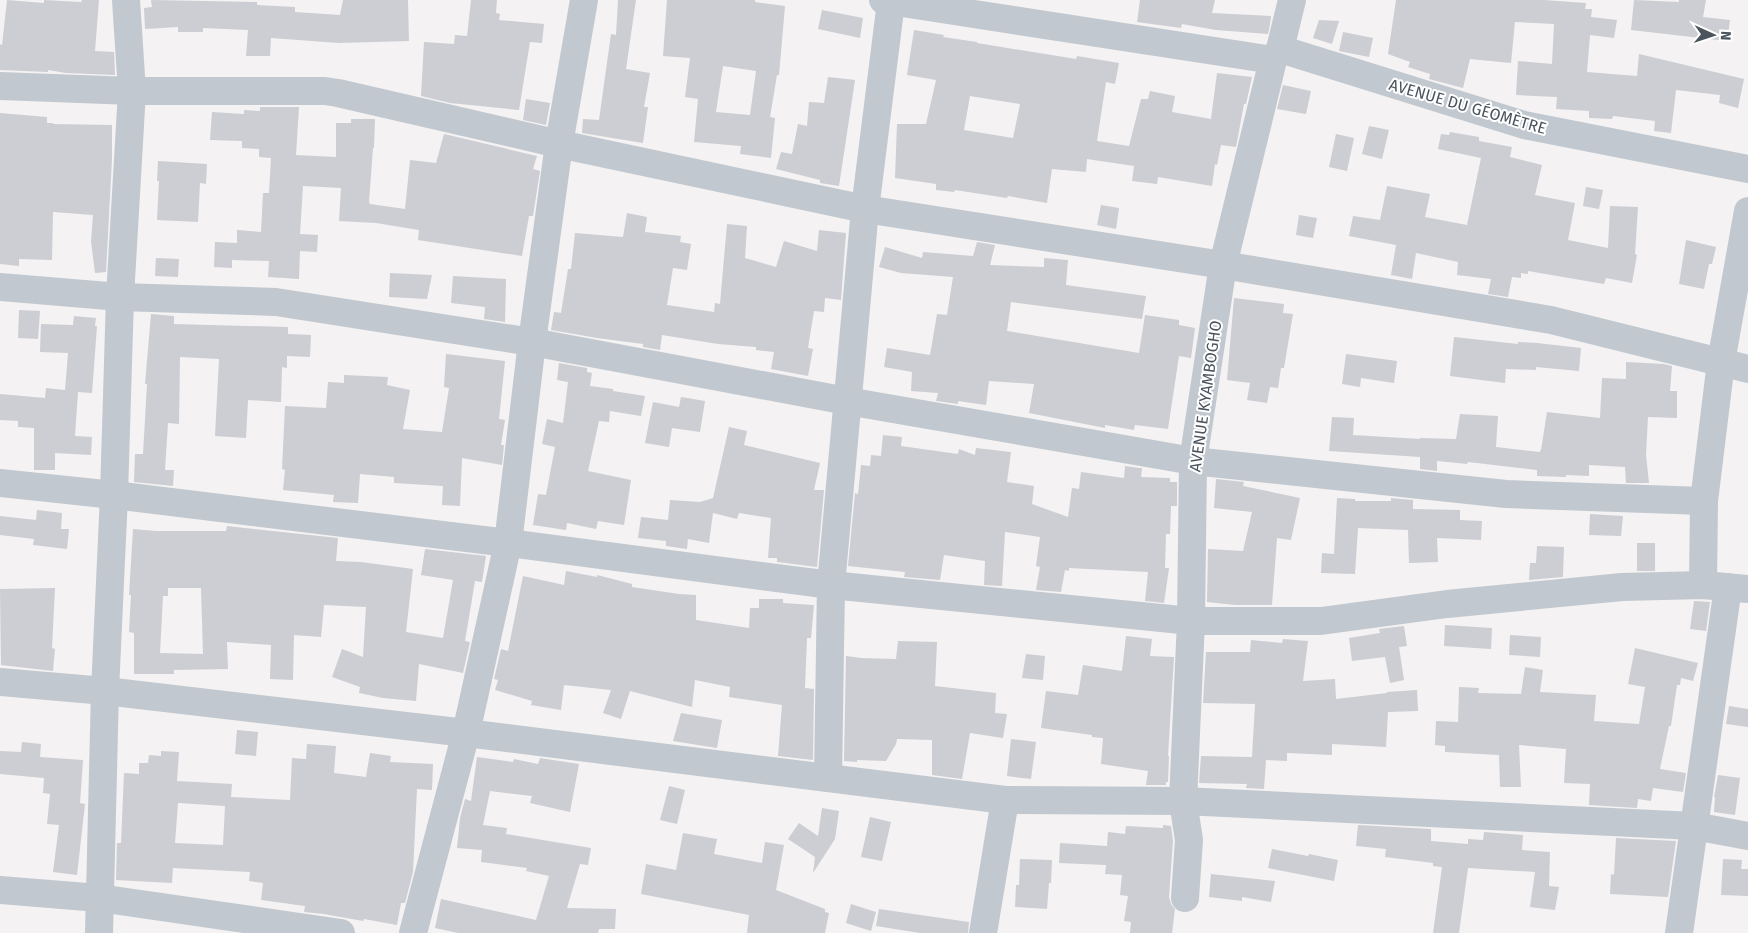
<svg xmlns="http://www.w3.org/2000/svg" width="1748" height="933" font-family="'Fira Sans',sans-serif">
<rect width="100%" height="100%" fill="#f4f2f2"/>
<g fill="#ccced3" fill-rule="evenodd">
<path d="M7 0 44 3V0L81 2 82 0H99L95 51 114 52 115 75 66 73 48 70V72L0 70V44L2 45Z"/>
<path d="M151 0 257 2V5L295 7V12L340 15 343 0H408L409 41 339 43 271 38 270 56H246L248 30 203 28V32H178V27L145 29 144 8 152 7Z"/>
<path d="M471 0H497L496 13 500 14 499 20 544 24 542 43 530 42 519 110 450 103 421 96 424 42 454 44 455 35 467 36Z"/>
<path d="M618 0H636L626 69 650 73 644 107H648L643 143 582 133 583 119 599 120 611 34 616 35Z"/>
<path d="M667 0H755V2L785 6 779 75H777L770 117 775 118 771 158 740 154 741 146 694 142 698 99 685 97 690 58 663 56ZM723 66 756 71 750 115 716 112Z"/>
<path d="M1140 0H1215L1212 13 1271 16 1270 24 1268 34 1216 30 1182 24 1181 28 1137 22Z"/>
<path d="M1396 0H1544L1586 3 1585 9H1592L1591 17 1617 20 1614 38 1590 35 1587 72 1637 76 1639 54 1744 79 1738 108 1719 103 1720 95 1676 90 1671 133 1654 131 1655 121 1613 116 1612 119 1589 118V111L1556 109 1557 97 1516 95 1518 61 1552 64 1554 24 1515 22 1511 63 1470 59 1463 88 1429 79 1430 74 1408 67 1410 62 1388 54Z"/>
<path d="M1634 0 1679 2V0H1706L1703 17 1730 20 1727 41 1631 30Z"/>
<path d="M822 10 863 18 860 38 818 29Z"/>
<path d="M1319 20 1339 21 1332 44 1313 38Z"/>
<path d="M914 30 944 35 943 37 977 42V43L1076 59 1077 56 1119 63 1115 84 1106 82 1097 141 1129 146 1141 99H1148L1150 91 1175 96 1172 112 1211 119 1217 73 1252 77 1246 104H1244L1236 147 1221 145 1217 165 1215 164 1212 186 1158 177 1157 184 1132 181 1134 166 1087 159 1086 172 1052 169 1047 203 1008 196 1007 198 955 190 954 192 936 190V184L895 178 897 124H926L936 80 907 75ZM970 96 1020 104 1013 138 964 130Z"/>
<path d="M1343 32 1373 38 1369 57 1339 51Z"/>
<path d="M828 77 855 80 839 186 820 183V180L776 169 781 152 792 154 798 124 807 126 809 102 824 103Z"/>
<path d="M1283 85 1311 91 1306 114 1277 109Z"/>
<path d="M526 99 550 103 546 125 523 120Z"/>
<path d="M260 107H299L296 155 336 157V123H351V119H375L374 148H373L369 202 370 204 405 209 410 160 436 163 444 134 537 156 533 169 540 171 533 216H529L522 256 418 240 419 230 376 223 339 221 341 188 303 186 300 234 318 235 317 252 300 251 299 279 268 277 269 261 232 260V268L214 267 215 242 237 243V230L261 232 263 193H269L271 158 259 157V149L242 148V141L210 140 212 112 244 114V110L260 111Z"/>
<path d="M0 113 47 117V123H53V124L112 125V159L106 272 95 273 91 241 93 215 53 212 52 260 19 259V266L0 264Z"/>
<path d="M1369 126 1389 130 1382 159 1362 154Z"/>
<path d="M1450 132 1479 137V141L1512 147 1510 157 1542 165 1535 195 1575 203 1568 240 1608 248 1610 206 1638 207 1635 254 1637 255 1632 283 1606 278 1604 284 1528 271V274L1521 273V278L1512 277 1508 297 1488 294 1491 279 1457 275 1458 262 1416 253 1412 279 1391 275 1396 245 1349 236 1353 216 1380 220 1387 186 1430 194 1425 217 1467 225 1481 158 1438 149 1441 134 1449 135Z"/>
<path d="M1336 134 1354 138 1347 171 1329 167Z"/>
<path d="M158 161 207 164 206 184 200 183 198 222 157 220 159 181H157Z"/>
<path d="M1586 187 1603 190 1599 209 1583 206Z"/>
<path d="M1101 205 1119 208 1116 229 1097 225Z"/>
<path d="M627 213 647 217 645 232 681 236 680 242 691 244 687 270 673 268 667 305 714 312 715 303 720 304 727 224 747 226 745 258 776 267 784 241 817 251 819 230 846 233 841 300 825 298 824 312 814 311 808 348 813 349 808 376 771 369 774 352 756 350V347L718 344 662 335 660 350 643 347V344L597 338 551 330 554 312 561 313 568 269H571L575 233 623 237Z"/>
<path d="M1299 215 1317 218 1313 238 1296 235Z"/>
<path d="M1686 240 1716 247 1712 264H1709L1704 289 1679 284Z"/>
<path d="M977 242 995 245 990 265 1044 267V258L1068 260 1066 285 1146 296 1142 319 1011 302 1007 331 1139 353 1145 315 1179 320V325L1195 328 1191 358 1179 356 1168 429 1135 425 1134 430 1105 425V428L1029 413 1034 384 989 381 986 405 958 401V404L936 401 938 393 911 391 912 372 884 367 887 348 930 355 937 314 947 315 953 277 901 273 879 267 885 247 922 258 923 252 973 256Z"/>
<path d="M156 258 179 259 178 277 155 276Z"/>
<path d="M390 273 432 275 427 299 389 297Z"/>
<path d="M453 276 506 279 505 322 484 319 485 307 451 303Z"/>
<path d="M1234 298 1284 304 1283 313 1293 314 1284 368H1281L1278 388 1270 387 1267 403 1247 400 1250 383 1227 380Z"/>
<path d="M19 310 40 311 38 339 18 338Z"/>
<path d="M151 314 174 316V324L288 327V334L311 335 310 357 287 356V368L282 367 281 402 248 400 246 438 215 436 219 359 180 357 179 424 168 423 165 470H174L173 486 134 482 135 454H143L147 384H145Z"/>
<path d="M74 316 96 318 95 326H97L92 393 78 392 75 436 92 437 91 455 55 453V470H34V428L18 427V421L0 420V394L45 398 46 388 65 390 68 353 40 352 41 324 73 325Z"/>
<path d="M1454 337 1518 344V342L1537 343 1581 348 1579 371 1536 367V370L1506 369 1505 383 1450 376Z"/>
<path d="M446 354 505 361 499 419 505 420 501 445H504L502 465 462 458 460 506 442 505 443 486 394 483V477L360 474 358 503 333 502 334 495 283 490 285 470 282 469 285 406 326 408 328 382 344 383V375L388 377 387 385 410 390 403 429 442 432 449 388 444 387Z"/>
<path d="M1346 354 1397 361 1394 383 1361 378 1360 387 1342 384Z"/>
<path d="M1626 362 1664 364 1672 366 1670 391H1677V418L1648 417 1646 455 1649 483H1626L1625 467 1589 465V476L1566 475V477L1537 476V470L1468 462 1467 464 1437 461V471L1420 469V457L1329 451 1332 417 1354 418 1353 435 1420 439V438L1456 439 1460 414 1498 416 1496 447 1540 452V450H1541L1547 412 1600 418 1602 378 1626 379Z"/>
<path d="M559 363 587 368V372L592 373 590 386 613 389V391L645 396 641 416 610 411 609 422 599 421 588 471 631 480 624 525 598 521 596 529 567 523 566 530 533 525 538 494 546 495 555 447 542 444 547 419 563 423 568 382 557 380Z"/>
<path d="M681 397 705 401 700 432 672 428 669 447 645 443 653 402 679 407Z"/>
<path d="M729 427 747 431 744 445 820 463 814 490H824L817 567 777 562V558H768L771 518 739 513 737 519 713 513 709 543 688 539 687 549 666 546V541L638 538 641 517 668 520 670 500 700 502 713 498Z"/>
<path d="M883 435 902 437 901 446 958 454 959 449 975 455 976 448 1011 452 1007 482 1034 486 1032 504 1068 517 1072 488 1079 489 1081 472 1124 478 1125 466 1139 468H1142L1141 477 1170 478V482H1177V506H1171L1170 534H1166L1165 568H1169L1164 603 1145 601 1148 572 1069 568V571L1065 570 1061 592 1036 590 1040 567 1036 566 1040 537 1005 532 1002 586 984 585 985 561 944 555 940 580 904 577 905 572 848 566 855 493 858 494 861 465 870 466 871 455 881 456Z"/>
<path d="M1216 479 1244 482 1243 486 1300 498 1291 540 1277 538 1272 605H1235L1207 602 1208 549 1243 551 1252 512 1214 508Z"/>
<path d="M1337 498 1355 499V501H1391V498L1413 500V509L1460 510V520L1482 521 1481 540 1437 538 1438 562 1409 563 1408 530 1358 528 1355 574 1321 573 1322 553 1334 554Z"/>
<path d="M37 510 62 513 61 529H69L67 549 33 545 34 539 0 535V516L36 520Z"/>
<path d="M1590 514 1623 516 1621 536 1589 535Z"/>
<path d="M227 526 338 538 336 561 361 562 413 569 406 632 443 638 453 580 421 575 425 549 486 556 482 582 475 581 465 641 470 642 463 673 419 664 416 701 383 698 359 693 360 687 332 677 342 649 363 657 366 607 324 605 321 637 294 635 293 680 270 679 271 645 227 642 228 669 174 670V674H134V633L129 632 131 595H129L133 529 156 531H226ZM168 588H201L203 654 160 653 163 596H168Z"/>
<rect x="1637" y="543" width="18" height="28"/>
<path d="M1537 546 1564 547 1563 577 1529 580 1530 563H1536Z"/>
<path d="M566 571 597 577V575L632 584V587L679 594 696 595V620L749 628 750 608H759V599H783V603L814 605 811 638H807L805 688 814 689 813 760 778 756 782 705 729 697 730 687 695 680 692 707 630 691 621 719 603 713 611 690 564 685 561 710 531 705 532 701 495 690 498 680 494 679 501 649 508 651 523 576 564 585Z"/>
<path d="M55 588 52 648 55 649 53 671 1 665 0 589Z"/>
<path d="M1694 601 1710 602 1706 631 1690 629Z"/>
<path d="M1445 625 1492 628 1491 649 1444 646Z"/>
<path d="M1404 626 1407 646 1399 647 1404 680 1390 683 1385 657 1352 661 1349 638 1380 633 1379 629Z"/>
<path d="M1510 635 1541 637 1540 657 1509 655Z"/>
<path d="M1126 636 1152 639 1150 656 1174 657 1168 756H1169L1168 782H1166V785H1146L1148 771 1101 764 1103 738 1092 737V735L1041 728 1046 691 1078 695 1083 665 1122 671Z"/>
<path d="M1283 639 1308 641 1303 681 1335 679 1336 699 1387 693V692L1417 690 1418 711 1388 712 1386 747 1332 744V755L1287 753V761L1266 760 1264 789 1246 788 1247 784 1199 783 1201 756 1252 757 1255 704 1203 703 1206 652H1250L1251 640 1282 643Z"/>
<path d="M898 641 937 642 935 686 996 693 995 713 1007 714 1003 738 970 733 962 779 932 775V740L897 739 896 744 886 761 857 760V762L844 761 846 656 861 658 896 659Z"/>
<path d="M1635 648 1698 663 1693 681 1681 678 1680 685H1677L1671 726H1669L1660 769 1686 773 1683 792 1653 788 1651 801 1638 799 1637 808 1589 805 1590 784 1564 783 1566 749 1519 745 1521 787H1500L1499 755 1445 752V746L1435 745 1436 721 1458 722 1459 687 1479 688 1478 693 1521 694 1525 667 1543 670 1540 692 1596 695 1594 721 1639 724 1645 687 1628 684Z"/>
<path d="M1026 654 1045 656 1043 680 1022 678Z"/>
<path d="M1729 706 1748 709V727L1726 724Z"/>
<path d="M681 713 722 720 717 748 673 741Z"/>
<path d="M237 730 258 732 256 756 235 754Z"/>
<path d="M1011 739 1036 742 1031 779 1007 776Z"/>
<path d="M22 742 41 744 40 757 83 760 80 803 85 804 77 875 53 872 59 825 47 824 50 794 43 793 44 778 0 774V751L21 752Z"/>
<path d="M307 744 336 746 334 773 366 777 370 753 391 756 390 762 433 764 432 790 417 789 413 872 405 903H401L397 925 364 919 363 921 324 914 304 912 305 906 261 900 263 883 249 881 250 872 173 868 172 883 116 880 117 843H121L124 773 139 774V763H148L149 755 161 756V751L179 752 177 781 232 784 231 797 290 800 292 758 306 759ZM178 803 225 806 223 845 175 843Z"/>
<path d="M477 757 513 762 514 759 538 764 540 758 579 764 570 812 530 803 532 796 490 791 483 825 507 828 506 834 591 848 588 865 580 864 567 908 616 909 615 929H599L598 933H458L435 928 441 899 536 920 549 876 526 871 527 868 481 862 482 850 457 848 460 818 465 799 471 801Z"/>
<path d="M1718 775 1740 778 1735 815 1714 812 1715 797H1714Z"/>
<path d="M669 786 685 790 677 824 660 820Z"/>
<path d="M822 808 839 811 835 839 813 873 815 857 788 839 799 823 818 836Z"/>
<path d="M870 817 891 822 882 861 861 857Z"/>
<path d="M1163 825 1171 826 1173 841 1169 897 1171 904 1175 909 1172 933H1130L1131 922 1124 921 1128 896 1120 895 1122 875 1105 874 1106 865 1059 863 1060 843 1107 846 1108 832 1125 834 1126 826 1163 828Z"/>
<path d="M1358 825 1431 829V841L1468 844V839L1483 840 1484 832 1523 835 1522 850 1550 852 1549 886 1559 887 1555 910 1530 907 1535 872 1468 868 1459 933H1433L1442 867 1433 866V863L1385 857 1386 849 1356 846Z"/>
<path d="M683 833 717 839 714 854 762 863 765 842 784 845 776 890 825 909V912L829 913 825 933H747L749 915 641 894 646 864 676 870Z"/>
<path d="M1616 838 1676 841 1668 897 1610 894 1611 874 1614 875Z"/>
<path d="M1272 849 1308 856 1309 854 1338 860 1334 881 1268 868Z"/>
<path d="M1020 859 1052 860 1051 883H1049L1047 909 1015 907 1016 885H1019Z"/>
<path d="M1723 859 1742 860 1741 869H1748V896L1721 895Z"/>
<path d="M1211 874 1275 881 1271 902 1242 897V901L1209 897Z"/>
<path d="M851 904 876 912 871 931 846 923Z"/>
<path d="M879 909 969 922 968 933H920L876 926Z"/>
</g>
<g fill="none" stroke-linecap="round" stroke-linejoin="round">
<g stroke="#c1c8cf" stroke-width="28">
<path d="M883 0 1273 60"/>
<path d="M1280 49 1524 125 1748 169"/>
<path d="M0 86 132 91H325L338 93 559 144 865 209 1223 265 1551 320 1748 369"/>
<path d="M0 287 120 297 276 302 532 342 847 401 1193 461 1506 494 1704 501"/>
<path d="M0 483 114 495 508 543 831 585 1191 621H1321L1447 604 1622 587 1703 585 1748 589"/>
<path d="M1703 585 1704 501 1721 362 1748 211"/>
<path d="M0 682 105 691 466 733 1005 800 1183 801 1694 826 1748 836"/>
<path d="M828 778 831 585 865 209 891 2"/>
<path d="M0 890 99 898 341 933"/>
<path d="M1185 898 1189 840 1183 801 1191 621 1193 461 1223 265 1273 60 1280 49 1292 0"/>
<path d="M99 933 105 691 114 495 120 297 132 91 126 0"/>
<path d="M413 933 466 733 508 543 532 342 559 144 584 0"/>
<path d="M983 933 1005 800"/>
<path d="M1679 933 1728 587"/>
</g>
</g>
<g text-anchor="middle" stroke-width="4" stroke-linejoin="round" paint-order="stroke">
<g font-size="16" fill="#4b545d" stroke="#fff">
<text transform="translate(1468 106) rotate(16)" y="6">AVENUE DU GÉOMÈTRE</text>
<text transform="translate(1205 396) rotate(-82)" y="6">AVENUE KYAMBOGHO</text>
</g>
</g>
<g transform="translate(1713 35) rotate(93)" stroke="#ffffff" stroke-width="4" paint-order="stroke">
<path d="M0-4L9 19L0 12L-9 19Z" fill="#4b545d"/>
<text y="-8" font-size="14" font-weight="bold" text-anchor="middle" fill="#4b545d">N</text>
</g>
</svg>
